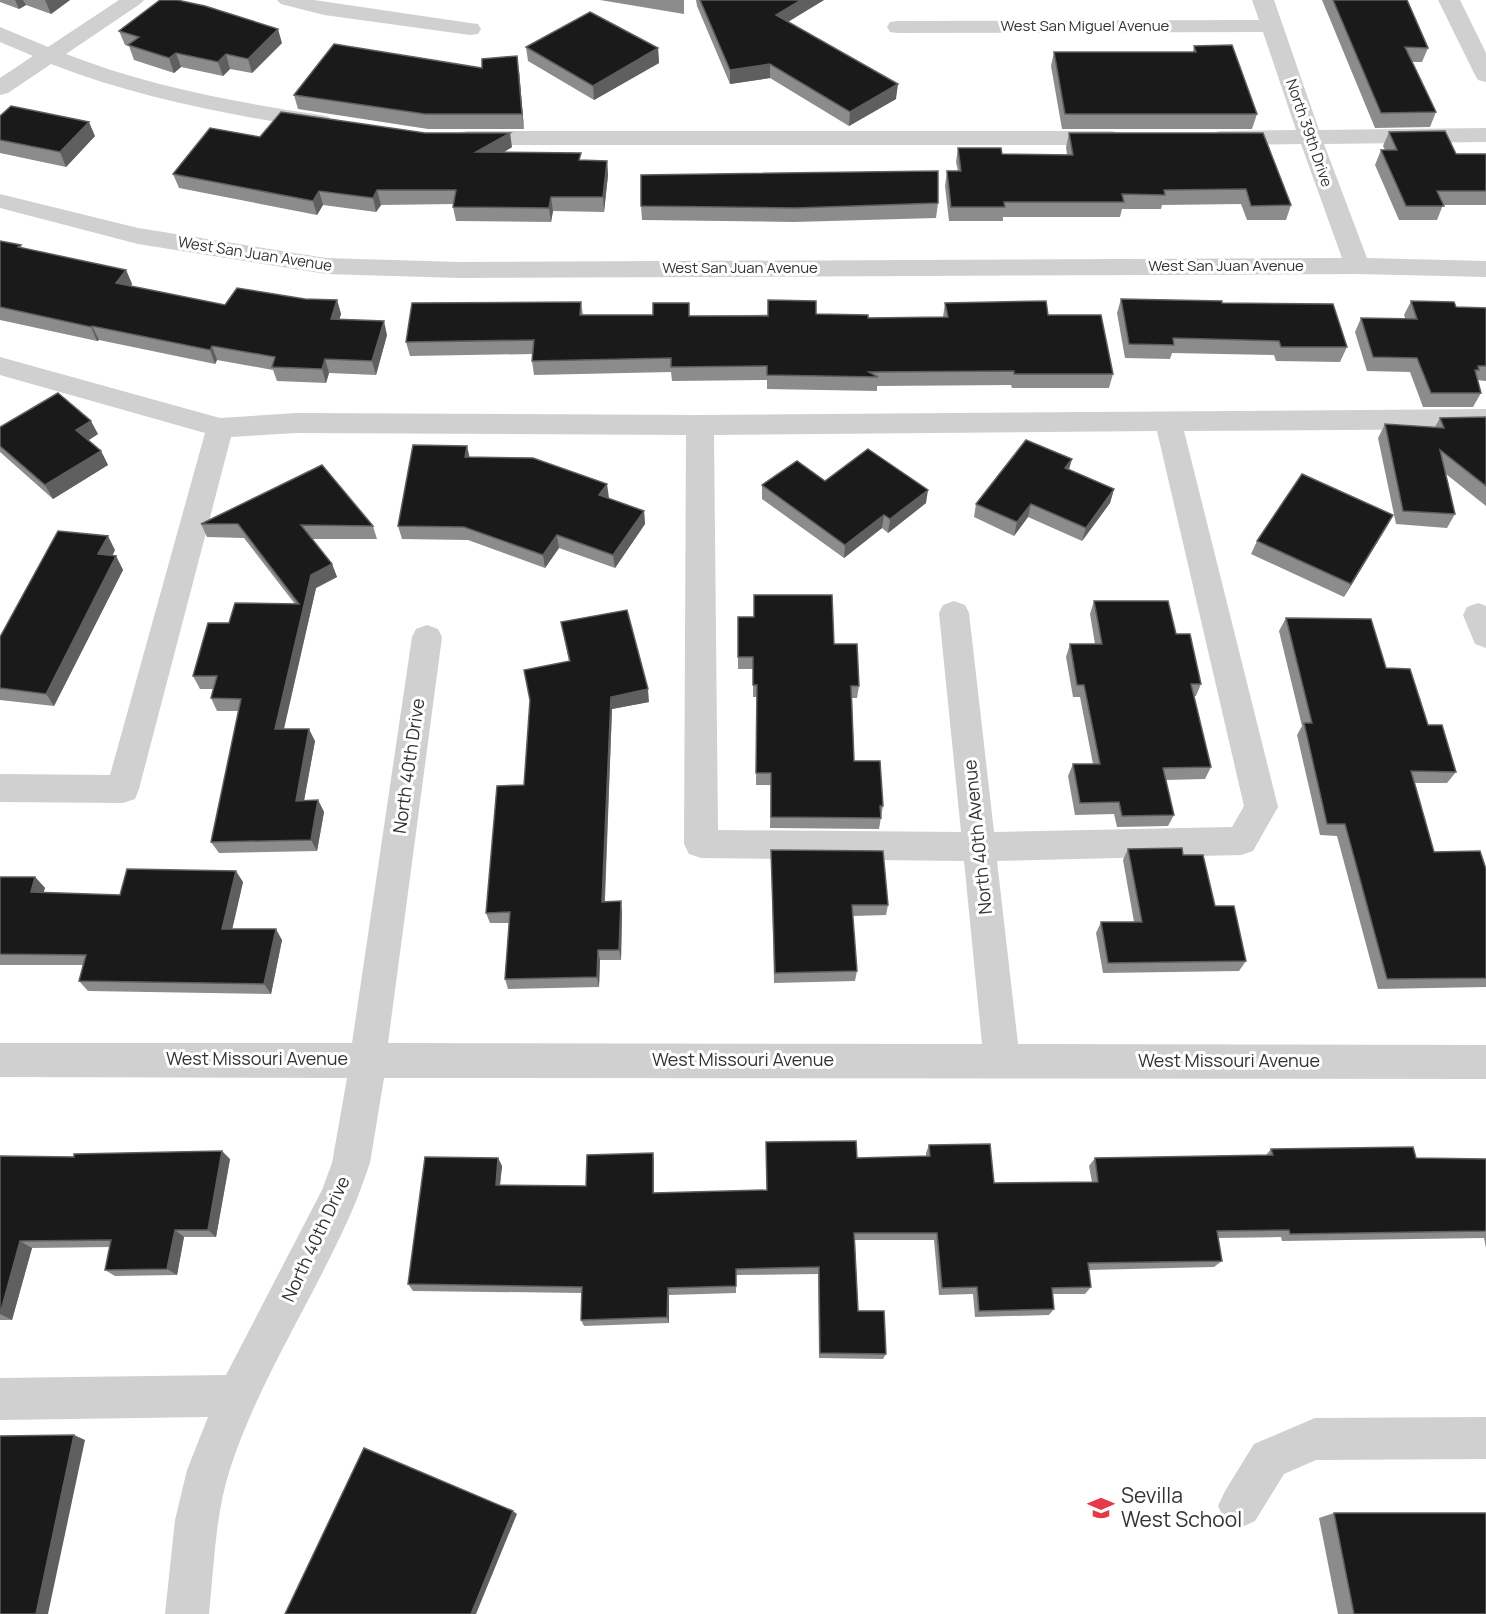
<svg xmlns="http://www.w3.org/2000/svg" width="1486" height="1614" font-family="Manrope,sans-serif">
<rect width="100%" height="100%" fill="#fff"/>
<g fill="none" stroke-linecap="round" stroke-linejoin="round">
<g fill="#d0d0d0" fill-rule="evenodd">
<path d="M119 0H144L140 4 66 54C148 86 234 102 321 115L329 117 332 122 329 127 321 129C229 115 138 98 51 64L8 93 0 95V78L33 56 0 42V27L48 47Z"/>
<path d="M277 0H314L470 23 478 24 481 29 478 34 470 35 324 15 281 4Z"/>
<path d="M1252 0H1274L1319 130 1486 128V142L1324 144 1367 258 1486 261V277L1357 274 459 278 326 274 138 244 0 208V194L138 228 326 258 459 262 1342 258 1301 144 1220 145 1212 143 1208 138 1212 133 1220 131 1296 130 1263 32 898 33 890 32 887 27 890 22 898 21 1259 20Z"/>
<path d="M1438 0H1460L1486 53V82L1478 80 1475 75Z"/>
<path d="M467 131H1112L1120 133 1124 138 1120 143 1112 145H467L459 143 455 138 459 133Z"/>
<path d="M0 357 220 418 296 413 700 415 1486 409V429L1184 431 1278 807 1253 851 1241 855 997 861 1018 1044 1486 1045V1079L384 1078 370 1163 357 1199C319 1291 261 1374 230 1469 215 1515 214 1566 209 1614H165L175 1520 187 1470 208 1417 0 1420V1378L226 1375 322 1190 332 1163 347 1078 0 1077V1043H352L412 637 416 629 427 625 438 629 442 637 388 1043 982 1044 964 861 701 858 689 854 684 844 686 435 296 433 231 437 139 789 135 799 123 803 0 802V774L110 775 205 433 0 375ZM1157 431 1244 806 1232 827 994 832 969 613 965 605 954 601 943 605 939 613 961 832 718 830 714 435Z"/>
<path d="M1478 603 1486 606V648L1475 644 1463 615 1467 607Z"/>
<path d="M1486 1417V1459L1316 1460 1284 1474 1255 1521 1240 1528 1225 1521 1218 1506 1225 1491 1254 1444 1315 1418Z"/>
</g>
</g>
<g fill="#8c8c8c">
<path d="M0 0H70L51 14 26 5 19 9 0 2Z"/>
<path d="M600 0H684V14Z"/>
<path d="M696 0H824L788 22 896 99 849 126 770 78 730 84 697 6Z"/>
<path d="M1322 0H1407L1428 48 1422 62H1412L1436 112 1430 127 1375 128Z"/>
<path d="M119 31 282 43 252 73 230 69 223 76 181 67 174 73 134 60 129 46 125 45Z"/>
<path d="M1194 46 1257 114 1252 129H1062L1051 66 1054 52H1193Z"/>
<path d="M526 47 658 48 659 63 594 100 528 61Z"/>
<path d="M482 68 519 71 524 129H428L298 109 294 95Z"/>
<path d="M0 116 95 136 66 167 0 153Z"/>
<path d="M1389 132 1456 154H1486V205H1443L1437 220H1399L1375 165 1381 150H1385L1383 146Z"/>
<path d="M1069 133H1263L1291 205 1286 220H1247L1241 204 1162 205 1161 209H1122L1120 217H1003V221H949L945 186 947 171H958L956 162 958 148 1002 154 1067 155 1066 147Z"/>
<path d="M260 137 512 147 503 153 581 160 607 161 608 175 604 212 553 211 551 222 456 221 453 207 454 204 381 205 376 212 323 205 317 215 179 188 173 174Z"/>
<path d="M938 203 936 218 794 222 642 220 641 206Z"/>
<path d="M0 241 21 245 22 248 126 270 132 284 131 286 225 305 305 299 337 300 341 314 339 320 387 335 376 375 329 373 326 383 277 381 273 370 217 360 215 364 99 340 97 341 0 320Z"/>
<path d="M1121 299 1222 303 1347 347 1340 362 1276 361 1274 355 1172 353 1170 359 1125 358 1117 313Z"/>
<path d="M1411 301 1456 307 1486 308V381L1477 380 1481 393 1473 407H1423L1410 372 1367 371 1355 332 1361 318H1405L1404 315Z"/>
<path d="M581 302 583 315 690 316 816 314 868 318 943 317 945 303 1048 315 1113 374 1109 388H1012L1011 385 877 386V391L767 389V380L672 381 671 372 534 375 532 361 533 354 410 356 406 342Z"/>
<path d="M1486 417V506L1446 474 1455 514 1447 528 1396 524 1378 438 1385 424 1435 427 1440 418Z"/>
<path d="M0 427 98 434 88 440 101 451 108 465 53 499 0 452Z"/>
<path d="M470 457 609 498H608L644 511 645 524 615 568 559 548 545 568 468 540 402 539 398 526Z"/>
<path d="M1069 469 1114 489 1110 503 1082 541 1028 517 1014 536 974 517 976 504Z"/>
<path d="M825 481 926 503 888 533 882 528 844 558 762 499V485Z"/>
<path d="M1393 515 1344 597 1251 554 1257 541Z"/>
<path d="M201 524 373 526 377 539H312L332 564 337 577 316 588 284 729 315 741 304 800H318L324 812 317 851 219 853 211 842 239 711H217L211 698 213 689H200L193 676 229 623 295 604 244 538 207 537Z"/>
<path d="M115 550 112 556H116L123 570 54 706 0 700V637Z"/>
<path d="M1094 601 1176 634 1201 684 1196 696H1194L1211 767 1205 779 1166 780 1174 815 1168 826 1117 827 1114 814 1075 815 1068 776 1073 764H1093L1080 697H1073L1066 657 1070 644H1095L1090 614Z"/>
<path d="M1286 618 1386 668 1428 725 1456 772 1447 783H1415L1434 852 1486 869V987L1378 989 1337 836 1320 835 1297 735 1302 726 1279 631Z"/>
<path d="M561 622 649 702 612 709 605 902 622 912 621 960H600L599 987 508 989 505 979 509 923H490L486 913 524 785 569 661Z"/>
<path d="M834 644 859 686 857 698H852L854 761 883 806 879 829 770 828 771 785H756L757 697H753V669H738V657Z"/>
<path d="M1128 849 1183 855 1215 906 1246 961 1239 971 1103 973 1096 933 1101 922H1134L1123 860Z"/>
<path d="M771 850 888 905 886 915 853 916 857 971 855 981 774 983Z"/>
<path d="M0 877H35L45 888 43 893 120 895 243 882 232 929 282 940 271 994 88 991 79 981 83 965H0Z"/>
<path d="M766 1142 857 1158 926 1157V1153L929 1145 994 1183 1092 1182 1089 1166 1095 1158 1266 1155 1271 1149 1416 1158 1486 1159V1248L1484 1238 1282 1241 1281 1237 1218 1238 1222 1261 1214 1267 1088 1270 1091 1287 1085 1294H1053L1054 1309 1049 1315 975 1317 973 1294 939 1295 934 1240H855L858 1311 886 1354 883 1359 819 1358 818 1274 736 1275V1293L669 1295V1323L584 1326 581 1320 582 1293 413 1291 408 1284 498 1158 502 1166 500 1185 586 1186 654 1161V1193L767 1190Z"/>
<path d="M0 1156 230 1159 216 1237H184L177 1275 115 1276 105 1270 110 1247 32 1248 12 1320H0Z"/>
<path d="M1334 1513 1486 1614H1338L1319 1518Z"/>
</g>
<g fill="#5f5f5f">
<path d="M15 0H23L26 5 19 9Z"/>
<path d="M45 0H70L51 14Z"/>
<path d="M801 0H824L776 29V15Z"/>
<path d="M278 29 282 43 252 73 248 59Z"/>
<path d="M658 48 659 63 594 100 593 86Z"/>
<path d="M176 53 181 67 174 73 169 58Z"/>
<path d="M226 54 230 69 223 76 218 62Z"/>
<path d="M517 56 519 71 524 129 522 114Z"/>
<path d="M770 64V78L730 84V70Z"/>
<path d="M898 84 896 99 849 126 850 112Z"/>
<path d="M89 122 95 136 66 167 60 152Z"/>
<path d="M510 133 512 147 479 167 476 152Z"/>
<path d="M607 161 608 175 604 212 603 197Z"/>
<path d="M377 190 381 205 376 212 373 198Z"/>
<path d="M319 191 323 205 317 215 313 201Z"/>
<path d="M551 197 553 211 551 222 549 208Z"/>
<path d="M126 270 132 284 122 297 116 283Z"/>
<path d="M337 300 341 314 335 333 331 319Z"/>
<path d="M384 321 387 335 376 375 372 361Z"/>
<path d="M92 326 99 340 97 341 91 327Z"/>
<path d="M212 346 217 360 215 364 210 350Z"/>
<path d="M325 359 329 373 326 383 322 369Z"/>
<path d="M91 421 98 434 83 444 76 430Z"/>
<path d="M467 446 470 459 465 457Z"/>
<path d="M101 451 108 465 53 499 45 485Z"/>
<path d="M1072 459 1068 473 1065 468Z"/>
<path d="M607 484 609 498 601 509 599 495Z"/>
<path d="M1114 489 1110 503 1082 541 1086 528Z"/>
<path d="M928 490 926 503 888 533 890 519Z"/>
<path d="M1031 504 1028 517 1014 536 1017 522Z"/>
<path d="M644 511 645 524 615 568 613 555Z"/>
<path d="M884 515 882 528 844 558 845 545Z"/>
<path d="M1393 515 1386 528 1344 597 1351 584Z"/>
<path d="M557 535 559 548 545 568 543 555Z"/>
<path d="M108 536 115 550 106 568 98 554Z"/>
<path d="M116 556 123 570 54 706 46 694Z"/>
<path d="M332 564 337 577 316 588 281 741 275 729 311 575Z"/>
<path d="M648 689 649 702 612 709 604 913 602 902 611 697Z"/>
<path d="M309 729 315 741 302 812 296 801Z"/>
<path d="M318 800 324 812 317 851 311 840Z"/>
<path d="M236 871 243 882 230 939 222 929Z"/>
<path d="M35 877 45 888 40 903 31 892Z"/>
<path d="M621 901 622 912 621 960 619 950Z"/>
<path d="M276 929 282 940 271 994 264 984Z"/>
<path d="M598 950 600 960 599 987 597 977Z"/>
<path d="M222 1151 230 1159 216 1237 208 1230Z"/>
<path d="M653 1153 654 1161V1200L653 1193Z"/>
<path d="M498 1158 502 1166 499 1193 496 1185Z"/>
<path d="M175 1230 184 1237 177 1275 167 1269Z"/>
<path d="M20 1241 32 1248 12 1320 0 1314Z"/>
<path d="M668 1288 669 1295V1323L667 1317Z"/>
<path d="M74 1435 85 1440 48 1614H36Z"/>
<path d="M513 1511 517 1514 476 1614H471Z"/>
</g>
<g fill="#1a1a1a" stroke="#5f5f5f" stroke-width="1.5">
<path d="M160 0H177L205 6 278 29 248 59 226 54 218 62 176 53 169 58 128 45 139 37 119 31Z"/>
<path d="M700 0H801L776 15 898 84 850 112 770 64 730 70Z"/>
<path d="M1333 0H1407L1428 48 1405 47 1436 112 1381 113Z"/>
<path d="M590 12 658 48 593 86 526 47Z"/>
<path d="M334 44 482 68V59L517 56 522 114H425L294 95Z"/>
<path d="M1232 45 1257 114H1065L1054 52H1196L1194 46Z"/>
<path d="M11 106 89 122 60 152 0 140V116Z"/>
<path d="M281 112 425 133H510L476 152 581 153 579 160 607 161 603 197H551L549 208 453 207 456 190H377L373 198 319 191 313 201 173 174 210 128 260 137Z"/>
<path d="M1445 131 1456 154H1486V191H1437L1444 206H1406L1381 150H1397L1389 132Z"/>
<path d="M1069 133H1263L1291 205 1251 206 1246 189 1164 190 1165 195 1122 194 1124 202H1004L1005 207H951L947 171H961L958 148H1001L1002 154 1073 155Z"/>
<path d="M938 171V203L795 208 641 206V175Z"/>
<path d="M0 241 21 245 18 247 126 270 116 283 225 305 237 288 305 299 337 300 331 319 384 321 372 361 325 359 322 369 272 367 275 357 212 346 210 350 92 326 91 327 0 307Z"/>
<path d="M1121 299 1222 301V303L1333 304 1347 347H1281L1279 341 1173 338 1174 345 1129 344Z"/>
<path d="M768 300 816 301V314L868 315V318L948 317 945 303 1046 301 1048 315H1101L1113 374H1014V371L869 372 878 377 767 375V366L671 367V358L532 361 534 340 406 342 412 303 581 302 580 315H653V303H689V316H768Z"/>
<path d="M1411 301 1454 302 1456 307 1486 308V366H1478L1479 370H1475L1481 393H1431L1417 358 1373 357 1361 318 1417 319Z"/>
<path d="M58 393 91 421 76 430 101 451 45 485 0 446V427Z"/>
<path d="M1486 417V486L1440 450 1455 514 1403 511 1385 424 1444 428 1440 418Z"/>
<path d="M1026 440 1072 459 1065 468 1114 489 1086 528 1031 504 1017 522 976 504Z"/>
<path d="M413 445 467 446 465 457 533 458 607 484 599 495 644 511 613 555 557 535 543 555 464 527 398 526Z"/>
<path d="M868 449 928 490 890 519 884 515 845 545 762 485 797 461 825 481Z"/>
<path d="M322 465 373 526 301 525 332 564 311 575 275 729H309L296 801 318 800 311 840 211 842 241 699 211 698 217 676H193L208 623H229L235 603 299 604 238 524H201Z"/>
<path d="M1302 474 1393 515 1351 584 1257 541Z"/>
<path d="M58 531 108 536 98 554 116 556 46 694 0 688V637Z"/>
<path d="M754 595H832L834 644H857L859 686H851L854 761H880L883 806H880L881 818 771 817V773H756L757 685H753V657H738V617H754Z"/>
<path d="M1094 601H1168L1176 634H1190L1201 684H1191L1211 767 1163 768 1174 815 1122 816 1119 802 1080 803 1073 764H1100L1084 685H1077L1070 644H1102Z"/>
<path d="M627 610 648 689 611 697 602 902 621 901 619 950H598L597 977 505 979 510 912 486 913 497 786 524 785 530 700 524 670 570 661 561 622Z"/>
<path d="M1286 618 1371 619 1386 668 1410 669 1428 725H1442L1456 772 1411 771 1434 852 1480 851 1486 869V978L1387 979 1345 824H1327L1304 723H1312Z"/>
<path d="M1182 848 1183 855H1203L1215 906H1234L1246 961 1108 963 1101 922H1142L1128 849Z"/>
<path d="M771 850 883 851 888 905H852L857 971 775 973Z"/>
<path d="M127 869 236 871 222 929H276L264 984 79 981 86 955 0 954V877H35L31 892 120 895Z"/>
<path d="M856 1141 857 1158 930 1156 929 1145 990 1144 994 1183 1098 1182 1095 1158 1273 1155 1271 1149 1413 1147 1416 1158 1486 1159V1231L1290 1234 1289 1230 1217 1231 1222 1261 1088 1263 1091 1287 1052 1288 1054 1309 979 1311 977 1287 942 1288 937 1233H854L858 1311H884L886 1354 820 1353 819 1267 736 1269V1286L668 1288 667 1317 581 1320 582 1287 408 1284 425 1157 498 1158 496 1185 586 1186 587 1155 653 1153V1193L767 1190 766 1142Z"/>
<path d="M222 1151 208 1230H175L167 1269 105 1270 111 1240 20 1241 0 1314V1156L74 1157V1154Z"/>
<path d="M74 1435 36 1614H0V1436Z"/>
<path d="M364 1448 513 1511 471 1614H285Z"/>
<path d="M1334 1513H1486V1614H1354Z"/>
</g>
<defs>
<g id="school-bare" transform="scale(2.07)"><path d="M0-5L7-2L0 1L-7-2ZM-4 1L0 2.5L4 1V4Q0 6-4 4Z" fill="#e63946" stroke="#fff" stroke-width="2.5" paint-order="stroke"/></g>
</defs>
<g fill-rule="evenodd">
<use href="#school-bare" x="1101" y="1508"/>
</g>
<g text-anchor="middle" stroke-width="6" stroke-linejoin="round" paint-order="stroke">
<g font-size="15" fill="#333" stroke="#fff">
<text x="1085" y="31">West San Miguel Avenue</text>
<text transform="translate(1309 133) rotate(71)" y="5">North 39th Drive</text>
<text transform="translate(255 254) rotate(9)" y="5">West San Juan Avenue</text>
<text x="1226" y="271">West San Juan Avenue</text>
<text x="740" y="273">West San Juan Avenue</text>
</g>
<g font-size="18" fill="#333" stroke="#fff">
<text transform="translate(409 766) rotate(-82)" y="6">North 40th Drive</text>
<text transform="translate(978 837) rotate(-96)" y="6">North 40th Avenue</text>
<text x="257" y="1065">West Missouri Avenue</text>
<text x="743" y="1066">West Missouri Avenue</text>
<text x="1229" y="1067">West Missouri Avenue</text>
<text transform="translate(316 1239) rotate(-65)" y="6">North 40th Drive</text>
</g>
<g font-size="21" fill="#333" stroke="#fff" text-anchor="start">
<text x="1121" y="1503">Sevilla<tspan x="1121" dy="24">West School</tspan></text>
</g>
</g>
</svg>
